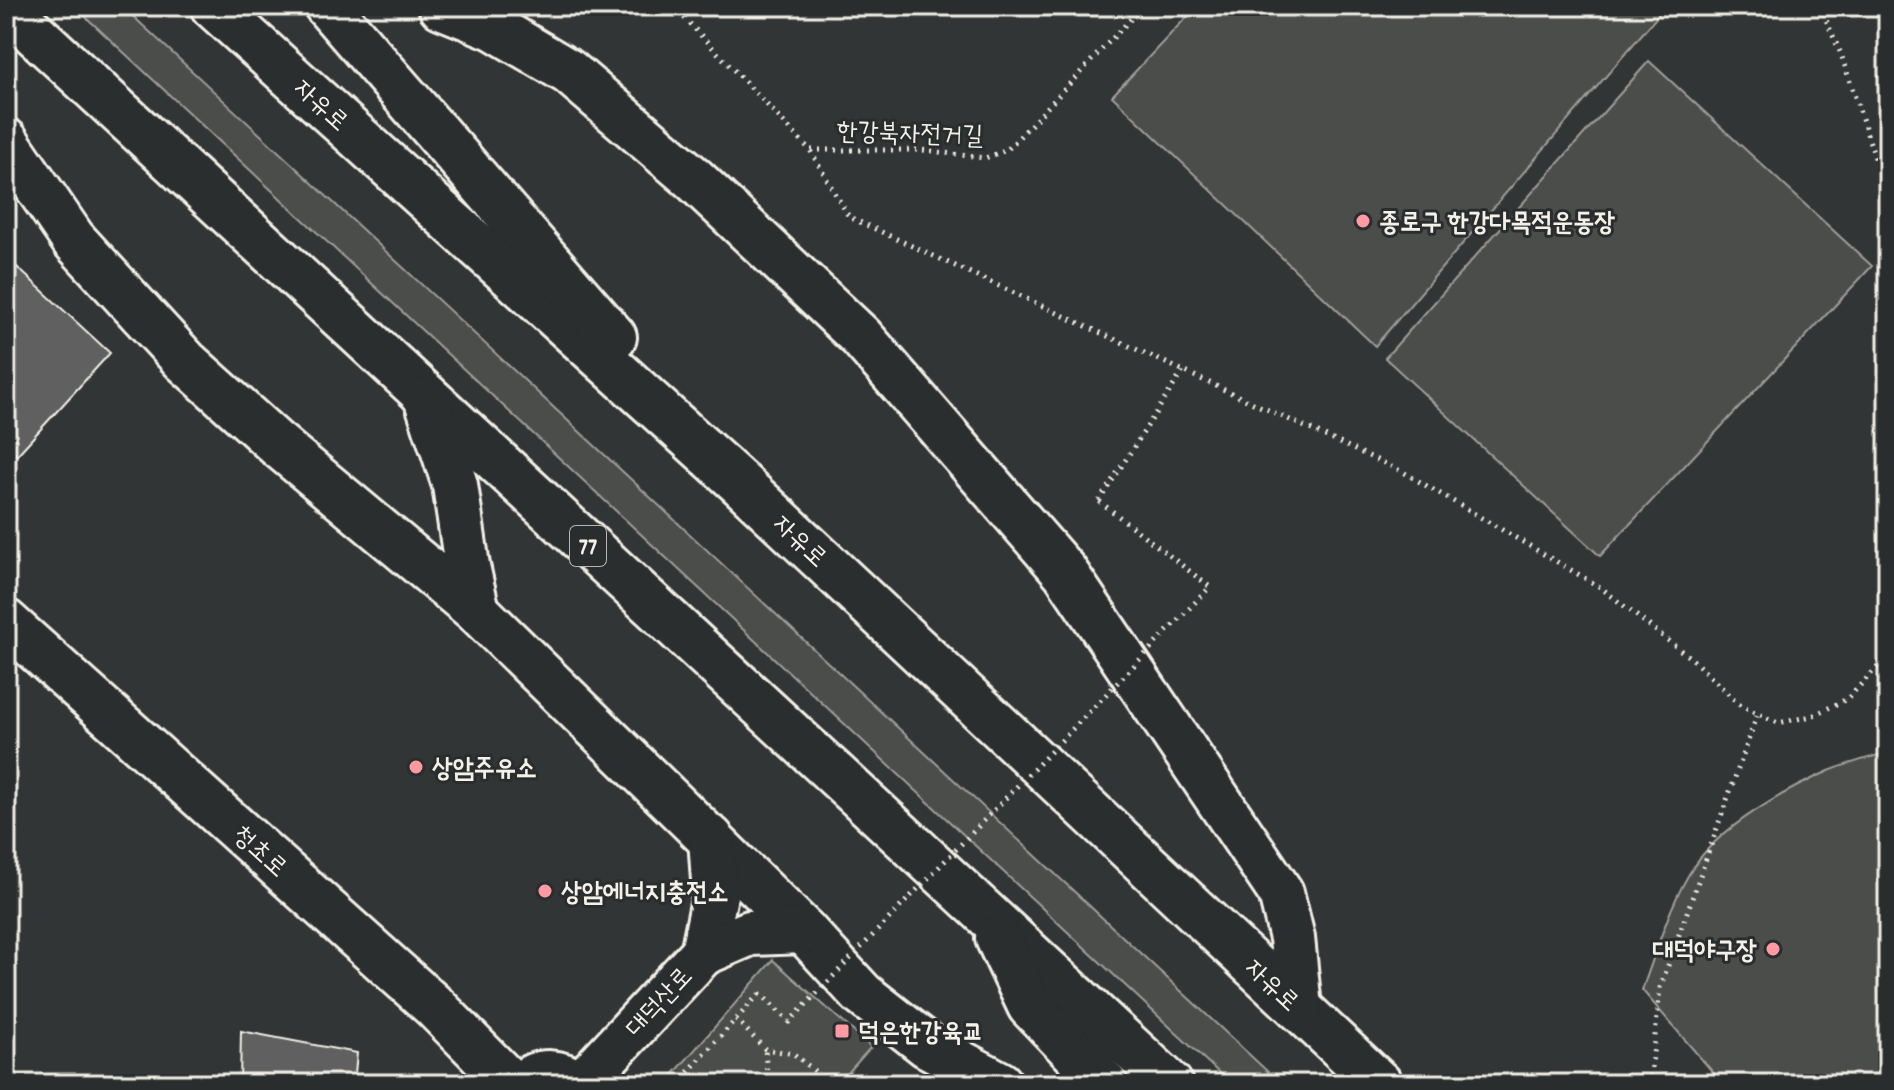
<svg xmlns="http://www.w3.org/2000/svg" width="1894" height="1090" font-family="Dekko,'Poor Story',sans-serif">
<rect width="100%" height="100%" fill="#323535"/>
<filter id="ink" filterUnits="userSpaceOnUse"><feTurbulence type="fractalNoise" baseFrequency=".0125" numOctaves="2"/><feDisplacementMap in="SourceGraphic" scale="16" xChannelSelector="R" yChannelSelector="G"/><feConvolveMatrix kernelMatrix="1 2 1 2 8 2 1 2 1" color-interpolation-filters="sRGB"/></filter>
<g filter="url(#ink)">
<g fill="#4b4d4c" stroke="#a09f9a" stroke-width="2">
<path d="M74 6H122L1281 1084H1231Z"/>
<path d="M1197 6H1666L1375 346 1112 96Z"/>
<path d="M1649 61 1872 266 1600 556 1385 358Z"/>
<path d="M1888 752V1084H1723L1642 990C1657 950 1670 902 1694 866 1721 826 1786 790 1829 771 1848 763 1869 758 1888 752Z"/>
<path d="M773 960 871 1047 838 1084H665Z"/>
</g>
<g fill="#5f605f" stroke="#f4f1e8" stroke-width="2">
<path d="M6 257 110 353 17 455 6 445Z"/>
<path d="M241 1031 357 1053 354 1084H240Z"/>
</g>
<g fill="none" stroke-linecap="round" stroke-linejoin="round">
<g stroke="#f4f1e8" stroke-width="50">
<g id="minor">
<path d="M6 622 435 1007 511 1084"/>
<path d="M522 1084C540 1068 561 1071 579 1084"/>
<path d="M581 1084 703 953"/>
</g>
</g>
<g stroke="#f4f1e8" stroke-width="50">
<g id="highway">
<path d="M213 6 741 484 1380 1084"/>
<path d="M327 6 614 337"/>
<path d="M441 6 493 27 569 72 694 179 861 337 1065 572 1281 893 1292 938 1299 1008"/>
<path d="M6 7 1170 1084"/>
<path d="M6 141 73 239 185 361 277 444 477 611 804 931 862 994 927 1045 1000 1084"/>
<path d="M427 400 455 485 467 566 477 611"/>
<path d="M998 938 1030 1006 1105 1084"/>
<path d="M703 953 715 895 711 838"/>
<path d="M703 953 750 933 804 931"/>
</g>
</g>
<g stroke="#f4f1e8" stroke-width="5" stroke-dasharray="2 6" stroke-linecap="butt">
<path d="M673 6 810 150 849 217 1403 472 1600 587 1693 660 1741 706 1778 723 1812 716 1847 699 1888 656"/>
<path d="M1820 6 1841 54 1888 198"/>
<path d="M811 150H922L985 158 1007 150 1143 6"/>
<path d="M1099 501 1183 371"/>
<path d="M736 1019 765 1049 794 1054 817 1073"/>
<path d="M677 1084 760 993"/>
<path d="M761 1084 767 1074 765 1049"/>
<path d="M1650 1084 1660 988 1758 713"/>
</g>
<use href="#minor" stroke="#2a2d2e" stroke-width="44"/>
<use href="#highway" stroke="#2a2d2e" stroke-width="44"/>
<path stroke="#f4f1e8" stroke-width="5" stroke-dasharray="2 6" stroke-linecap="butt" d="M760 993 789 1022 1210 587 1099 501"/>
</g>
</g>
<g fill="#ff9aa2" stroke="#2a2d2e" stroke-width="3">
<circle cx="1363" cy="221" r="8"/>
<circle cx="416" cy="767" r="8"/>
<circle cx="545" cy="891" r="8"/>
<circle cx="1773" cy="949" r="8"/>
<rect x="834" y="1023" width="16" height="16" rx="4"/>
</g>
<g text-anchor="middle" stroke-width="6" stroke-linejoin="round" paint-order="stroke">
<rect fill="#2a2d2e" stroke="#b7b6b0" stroke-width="2" x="570" y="526" width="36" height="40" rx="6"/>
<g font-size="24" font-weight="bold" fill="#f4f1e8">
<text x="588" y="554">77</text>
</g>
<g font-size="26" fill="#f4f1e8" stroke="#2a2d2e">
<text transform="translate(322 104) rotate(42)" y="9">자유로</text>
<text transform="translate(910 132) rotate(2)" y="9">한강북자전거길</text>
<text transform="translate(801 540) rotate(43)" y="9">자유로</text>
<text transform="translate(261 850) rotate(42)" y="9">청초로</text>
<text transform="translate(1273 984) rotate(43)" y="9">자유로</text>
<text transform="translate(658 1001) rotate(-47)" y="9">대덕산로</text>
</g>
<g font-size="26" font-weight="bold" fill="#f4f1e8" stroke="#2a2d2e" text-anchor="start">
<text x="1379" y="230">종로구 한강다목적운동장</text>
<text x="432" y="776">상암주유소</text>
<text x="561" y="900">상암에너지충전소</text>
<text x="1757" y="958" text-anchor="end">대덕야구장</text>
<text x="858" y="1040">덕은한강육교</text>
</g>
</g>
<rect width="1894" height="1090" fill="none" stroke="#2a2d2e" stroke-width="32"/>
<rect x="16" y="16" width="1862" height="1058" fill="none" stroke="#f4f1e8" stroke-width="3" filter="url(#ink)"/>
</svg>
